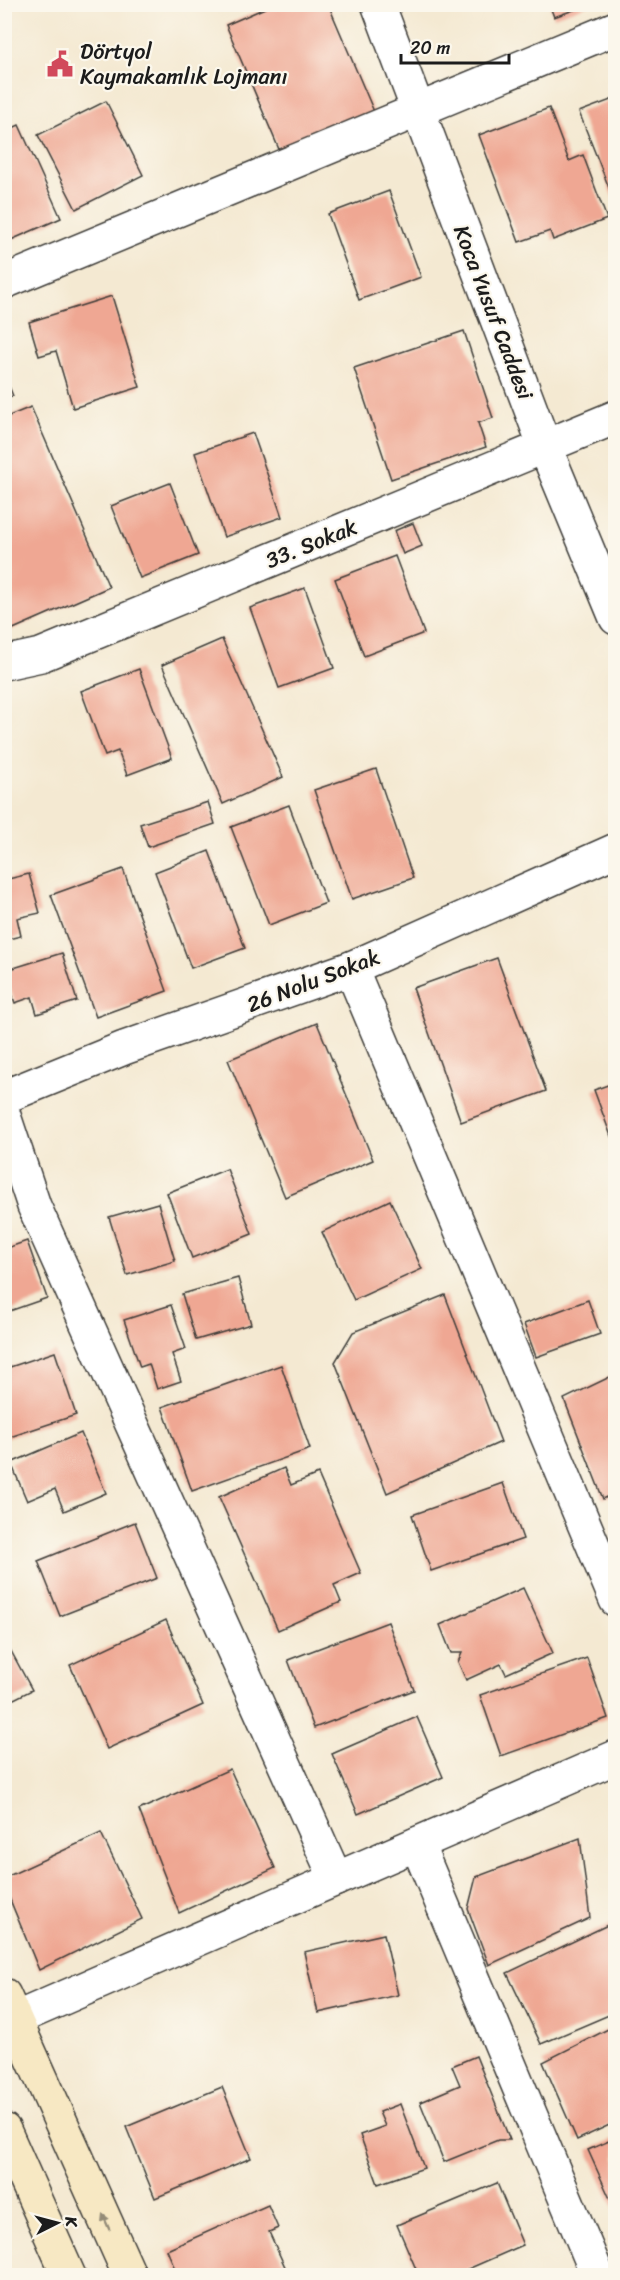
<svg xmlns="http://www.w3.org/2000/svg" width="620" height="2280" font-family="Sriracha,sans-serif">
<rect width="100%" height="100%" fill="#fbf7ec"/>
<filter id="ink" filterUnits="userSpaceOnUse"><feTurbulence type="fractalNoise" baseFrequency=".0167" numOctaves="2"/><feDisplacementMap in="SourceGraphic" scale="12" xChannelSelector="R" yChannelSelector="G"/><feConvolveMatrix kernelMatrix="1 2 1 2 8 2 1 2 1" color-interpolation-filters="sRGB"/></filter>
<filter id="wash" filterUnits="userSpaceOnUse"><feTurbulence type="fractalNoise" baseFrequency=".008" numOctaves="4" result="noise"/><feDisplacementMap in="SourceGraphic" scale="24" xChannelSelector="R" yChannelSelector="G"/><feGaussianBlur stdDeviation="1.35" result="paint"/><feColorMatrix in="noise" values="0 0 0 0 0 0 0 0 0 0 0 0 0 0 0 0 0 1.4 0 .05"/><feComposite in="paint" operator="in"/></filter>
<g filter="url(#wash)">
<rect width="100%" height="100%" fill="#f4e9d2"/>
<g id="blocks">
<g fill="#efa793">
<path d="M274 4H328L375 114 281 154 226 25Z"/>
<path d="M549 4H588V5L554 17Z"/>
<path d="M616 98V203H615L579 112Z"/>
<path d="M106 101 143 175 76 209 38 135Z"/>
<path d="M549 108 569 161 583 155 607 219 553 240 550 231 519 242 479 135Z"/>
<path d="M19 125 61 218 4 243V132Z"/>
<path d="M389 191 421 277 359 300 328 214Z"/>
<path d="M112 296 140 387 73 408 56 351 39 356 29 322Z"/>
<path d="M464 331 493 418 478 423 486 447 391 479 354 368Z"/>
<path d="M4 374 13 396 4 398Z"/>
<path d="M31 407 109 587 4 633V418Z"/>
<path d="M253 433 282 517 224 537 195 453Z"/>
<path d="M170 483 198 555 140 578 111 506Z"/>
<path d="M413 523 422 546 403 554 394 531Z"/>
<path d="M395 556 424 633 364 656 335 579Z"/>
<path d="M305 588 334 668 279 688 250 608Z"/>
<path d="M222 639 283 777 223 804 162 665Z"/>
<path d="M139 669 172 758 127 775 118 751 105 756 81 691Z"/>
<path d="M376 769 413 878 352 899 314 790Z"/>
<path d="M208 802 215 824 148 847 140 824Z"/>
<path d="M289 805 326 903 269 925 231 827Z"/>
<path d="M209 851 245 948 191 968 155 872Z"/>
<path d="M123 869 167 991 96 1017 51 895Z"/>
<path d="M29 874 40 913 17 918 21 936 4 940V880Z"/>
<path d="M62 953 77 1001 37 1014 32 997 15 1003 4 971Z"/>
<path d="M497 958 546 1091 461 1122 413 988Z"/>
<path d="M317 1023 373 1160 285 1197 228 1060Z"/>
<path d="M616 1082V1147H615L594 1090Z"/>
<path d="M227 1169 252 1234 192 1258 167 1193Z"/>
<path d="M390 1200 422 1269 354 1300 322 1232Z"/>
<path d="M158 1203 175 1261 127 1275 109 1217Z"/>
<path d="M27 1241 47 1298 4 1313V1249Z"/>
<path d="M238 1278 251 1324 196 1340 182 1294Z"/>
<path d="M445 1295 501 1442 387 1493 335 1362 353 1332Z"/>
<path d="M588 1300 600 1334 536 1357 524 1324Z"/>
<path d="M171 1305 186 1349 172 1354 181 1381 157 1389 149 1364 140 1367 124 1320Z"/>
<path d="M55 1352 76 1415 4 1439V1369Z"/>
<path d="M281 1365 310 1449 192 1491 162 1407Z"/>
<path d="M616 1374V1493L603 1499 564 1399Z"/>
<path d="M81 1433 106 1493 64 1511 55 1489 27 1501 11 1463Z"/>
<path d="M284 1468 291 1485 318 1474 361 1573 334 1585 341 1602 278 1630 219 1497Z"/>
<path d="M503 1483 523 1539 431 1571 412 1515Z"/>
<path d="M135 1522 157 1578 60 1616 38 1561Z"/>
<path d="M523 1588 553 1653 506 1674 501 1664 466 1680 458 1662 462 1653H451L440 1625Z"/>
<path d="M166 1620 203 1705 107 1749 70 1665Z"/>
<path d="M388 1622 414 1690 314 1728 288 1660Z"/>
<path d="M4 1638 32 1690 4 1704Z"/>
<path d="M587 1658 608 1718 501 1756 480 1695Z"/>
<path d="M417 1717 443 1777 358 1814 332 1754Z"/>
<path d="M230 1769 275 1868 179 1913 139 1810Z"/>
<path d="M101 1833 142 1919 39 1970 4 1885V1878Z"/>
<path d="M580 1838 590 1918 489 1965 468 1909 476 1877Z"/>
<path d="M616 1921V2012L541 2044 507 1973Z"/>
<path d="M384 1934 398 1995 318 2013 304 1952Z"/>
<path d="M616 2025V2122L577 2140 543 2062Z"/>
<path d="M476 2056 510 2140H498L444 2162 420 2102 460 2085 452 2066Z"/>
<path d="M222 2087 251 2158 155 2198 126 2127Z"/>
<path d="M400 2104 424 2168 378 2184 360 2135 385 2126 379 2112Z"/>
<path d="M616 2138V2212L588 2150Z"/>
<path d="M497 2183 523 2245 452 2276H419L397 2225Z"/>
<path d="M268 2205 278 2228 269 2232 286 2269 272 2276H178L167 2250Z"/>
</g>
</g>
</g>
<g filter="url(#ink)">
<use href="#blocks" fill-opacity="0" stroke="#3c3b37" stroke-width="1.5"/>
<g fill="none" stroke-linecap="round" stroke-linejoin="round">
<g stroke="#3c3b37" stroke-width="36">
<g id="street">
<path d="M378 4 545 447 616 618"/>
<path d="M4 282 616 28"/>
<path d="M4 663 41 655 616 417"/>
<path d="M351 968 616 1600"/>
<path d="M4 1097 124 1048 351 968 616 850"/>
<path d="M4 1116 34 1206 336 1879"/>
<path d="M417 1844 598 2276"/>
<path d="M15 2019 616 1757"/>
</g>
</g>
<g stroke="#3c3b37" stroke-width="36">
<g id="secondary">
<path d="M4 1995 130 2276"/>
<path d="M4 2130 69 2276"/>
</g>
</g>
<use href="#street" stroke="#fff" stroke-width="33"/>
<use href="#secondary" stroke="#f7e8c3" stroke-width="33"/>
</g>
<defs><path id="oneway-solid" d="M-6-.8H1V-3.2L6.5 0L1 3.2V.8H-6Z" transform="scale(1.5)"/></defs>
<use fill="#948c78" href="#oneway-solid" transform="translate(106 2222) rotate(-114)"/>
</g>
<defs>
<g id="civic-bare" transform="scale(2.07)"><path d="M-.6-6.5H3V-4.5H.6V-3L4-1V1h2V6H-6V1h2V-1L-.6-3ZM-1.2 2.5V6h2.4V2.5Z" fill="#d1495b" stroke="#fbf7ec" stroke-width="2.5" paint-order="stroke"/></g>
</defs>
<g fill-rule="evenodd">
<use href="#civic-bare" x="60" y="64"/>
</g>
<g text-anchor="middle" stroke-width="4.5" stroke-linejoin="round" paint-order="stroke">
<g font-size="22" fill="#1c1c1c" stroke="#fbf7ec" text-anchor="start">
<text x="80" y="59">Dörtyol<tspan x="80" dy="25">Kaymakamlık Lojmanı</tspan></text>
</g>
<g font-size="22" fill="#1c1c1c" stroke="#fbf7ec">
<text transform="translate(494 312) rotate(69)" y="8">Koca Yusuf Caddesi</text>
<text transform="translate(311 543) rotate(-22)" y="8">33. Sokak</text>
<text transform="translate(313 980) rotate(-21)" y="8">26 Nolu Sokak</text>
</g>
</g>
<rect width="620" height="2280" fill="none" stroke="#fbf7ec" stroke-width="24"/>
<g transform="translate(57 2223) rotate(84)" stroke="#fbf7ec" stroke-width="4.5" paint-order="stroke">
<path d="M0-4.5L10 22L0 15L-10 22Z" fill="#1c1c1c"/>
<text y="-9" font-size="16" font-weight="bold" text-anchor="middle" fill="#1c1c1c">K</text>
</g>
<path d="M401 54v9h108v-9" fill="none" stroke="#1c1c1c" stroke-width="3"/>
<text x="410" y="54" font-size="18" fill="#1c1c1c" stroke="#fbf7ec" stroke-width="4.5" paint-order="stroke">20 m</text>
</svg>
